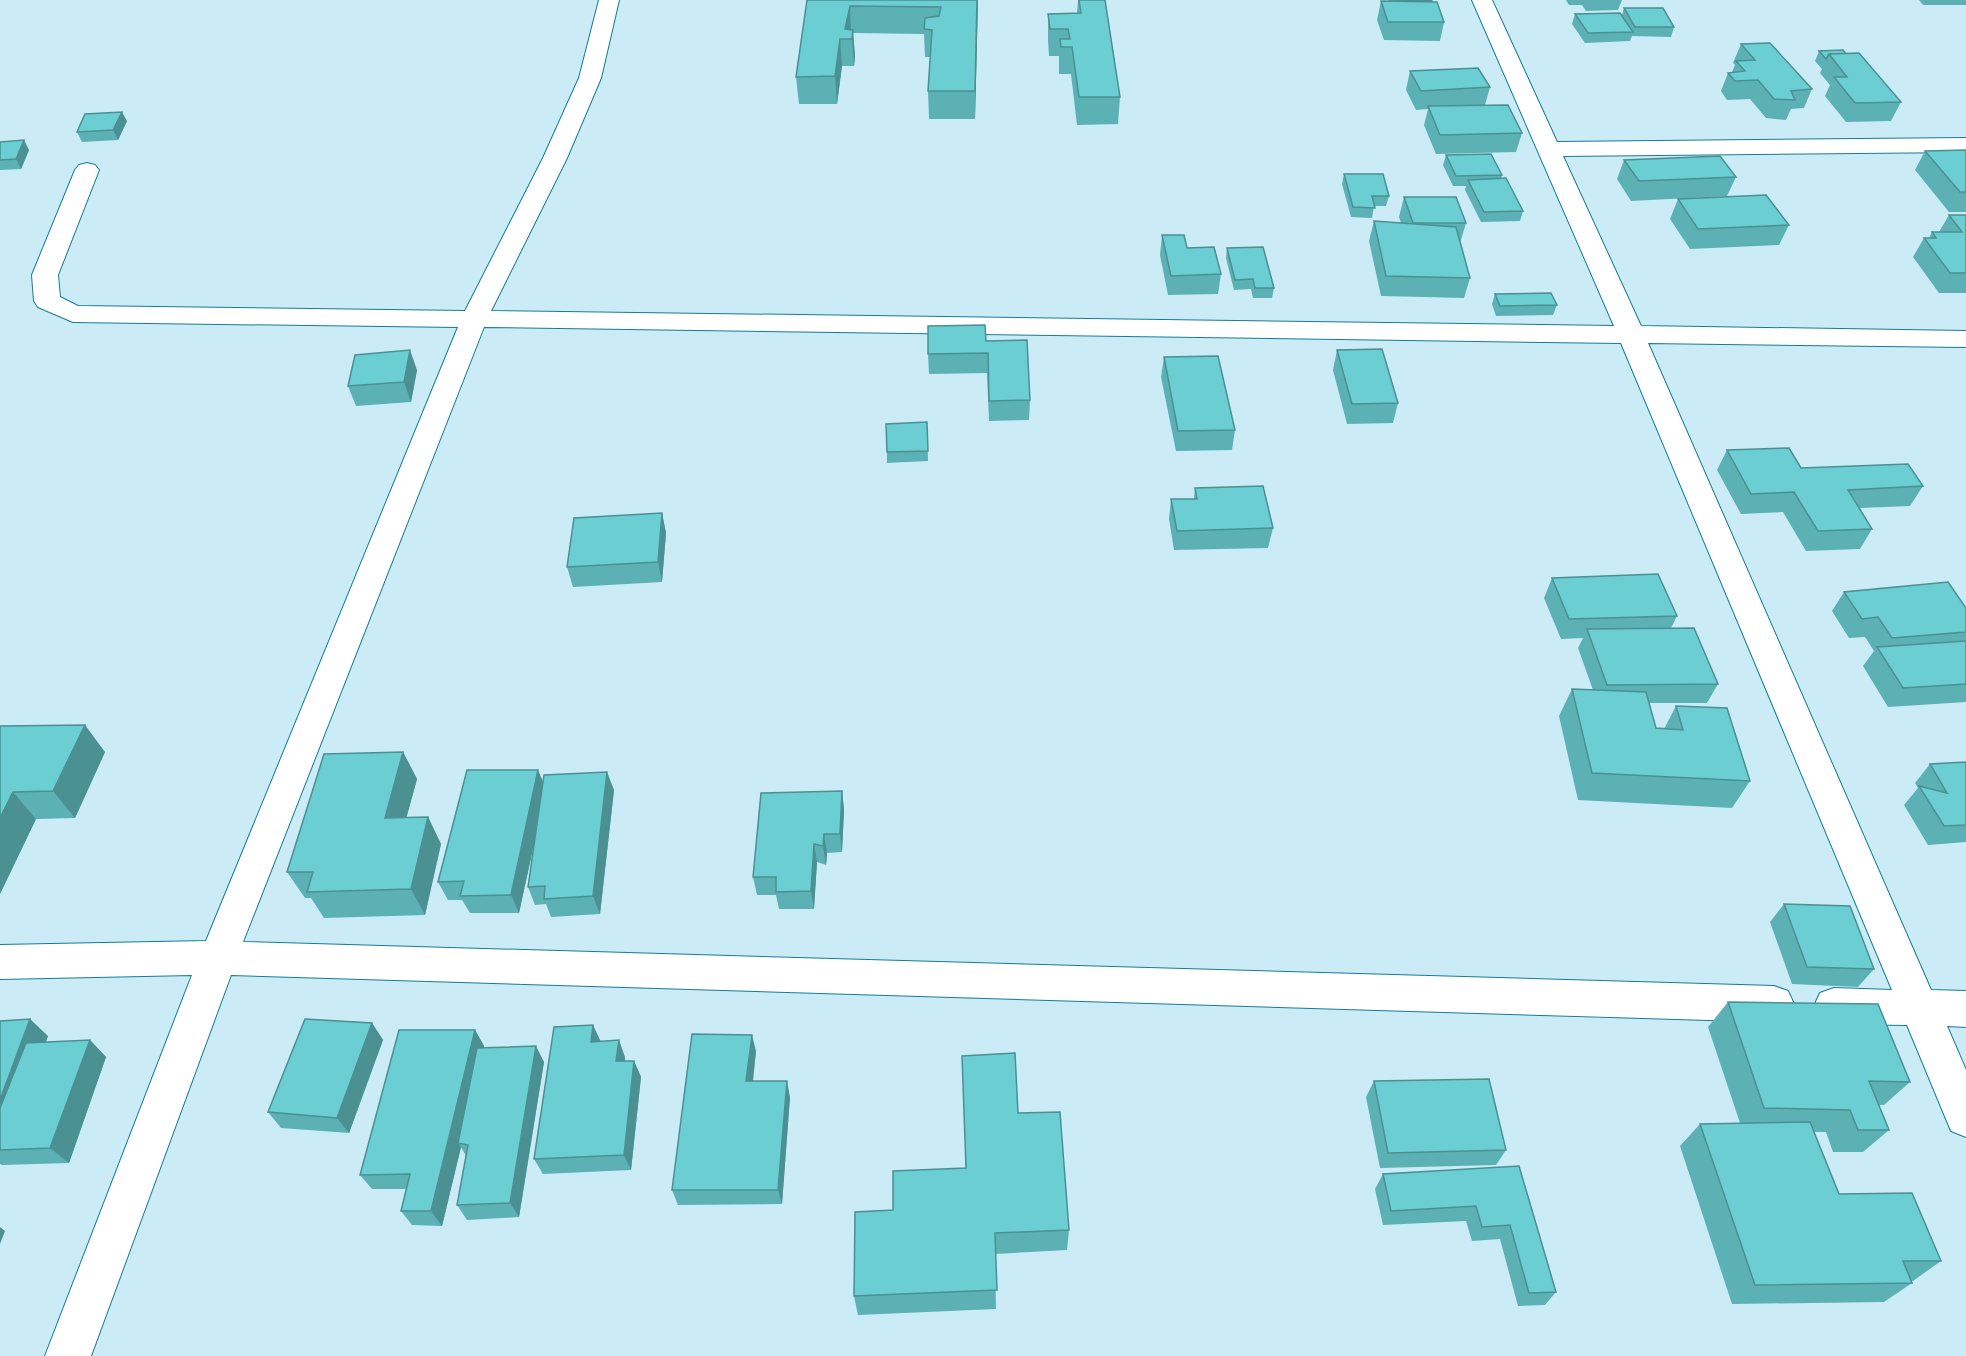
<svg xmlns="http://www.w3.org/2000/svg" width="1966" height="1356" font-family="'Nunito Sans',sans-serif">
<rect width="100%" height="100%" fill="#cbecf7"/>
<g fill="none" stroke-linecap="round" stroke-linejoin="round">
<g stroke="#157c95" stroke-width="2">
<path id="minor" d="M599 0H619L601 78 567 158 491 311 1614 326 1472 0H1492L1557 142 1966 138V152L1563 156 1641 326 1966 331V347L1648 343 1931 990 1966 991V1027L1947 1026 1966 1070V1137L1951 1131 1907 1025 1834 1024 1820 1019 1814 1006 1820 993 1834 988 1892 990 1621 343 484 327 243 942 1774 986 1788 991 1794 1004 1788 1017 1774 1022 231 975 91 1356H45L192 975 0 979V945L206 941 458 327 73 322 38 307 34 301 32 275 75 170 79 165 87 163 95 165 99 170 58 275 60 297 78 306 465 311 543 158 579 78Z"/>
</g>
<use href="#minor" fill="#fff" fill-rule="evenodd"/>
</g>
<g fill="#5cb1b5">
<path d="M807 0H978L975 119H929L928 91 930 57H925L924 34 853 33 855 57 854 66H842L837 104H799L796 77Z"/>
<path d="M1078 0H1105L1120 97 1118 124 1077 125 1071 74H1059V56H1049L1048 41V14L1077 13Z"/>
<path d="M1388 0H1431V2L1444 22 1440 41 1384 40 1377 20 1381 1 1389 2Z"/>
<path d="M1566 0H1622L1618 10 1586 11 1582 5H1569Z"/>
<path d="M1919 0H1966V5H1923Z"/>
<path d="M1624 8 1674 27 1671 37 1632 36 1630 41 1585 43 1572 24 1575 14 1622 15Z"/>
<path d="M1741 44 1812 89 1804 108 1791 109 1786 120 1766 118 1750 99 1727 100 1721 91 1728 73 1732 72 1735 65 1733 63Z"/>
<path d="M1843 50 1901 102 1891 121 1846 122 1825 96 1830 85 1820 73 1822 69 1815 61 1819 51Z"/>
<path d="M1410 71 1490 87 1485 105 1522 133 1516 152 1436 154 1424 125 1428 109 1416 110 1406 90Z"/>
<path d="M127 121 118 140 82 142 77 132Z"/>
<path d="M0 142 29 150 21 169 0 170Z"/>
<path d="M1966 150V212H1949L1915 170 1925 151Z"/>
<path d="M1446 155 1502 175 1501 179 1523 211 1520 221 1481 222 1465 190 1466 186H1453L1443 165Z"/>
<path d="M1624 160 1736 177 1727 196 1631 201 1617 179Z"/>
<path d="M1344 174 1389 196 1386 206H1374L1372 218 1351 217 1342 184Z"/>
<path d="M1404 197 1466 223 1460 243 1470 278 1464 298 1381 296 1369 241 1374 221 1401 223 1399 217Z"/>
<path d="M1678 199 1789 225 1779 245 1690 249 1670 219Z"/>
<path d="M1949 215H1966V293H1939L1913 257 1924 238H1929L1932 232H1939Z"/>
<path d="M1162 235 1187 248 1221 274 1218 294 1168 295 1160 255Z"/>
<path d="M1227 248 1274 288 1272 298H1253L1251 289 1234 290 1226 258Z"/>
<path d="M1495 294 1557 305 1553 315 1496 316 1492 304Z"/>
<path d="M986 341 1030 400 1029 420 989 421 987 373 929 374 928 354Z"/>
<path d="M1337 350 1398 403 1393 423 1347 424 1333 370Z"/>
<path d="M1164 357 1235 430 1232 450 1176 451 1161 377Z"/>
<path d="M417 370 411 402 356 406 348 386Z"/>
<path d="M927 422 928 461 887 463V452Z"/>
<path d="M1727 450 1801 468 1923 486 1910 506 1860 508 1872 529 1860 549 1806 551 1783 512 1741 514 1717 470Z"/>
<path d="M1195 488 1273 528 1268 548 1174 550 1169 519 1171 499H1194Z"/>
<path d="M662 513 666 533 662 582 573 587 567 567Z"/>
<path d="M1552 578 1677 616 1671 628 1718 684 1707 703H1649L1656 728 1664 729 1676 706 1750 781 1732 808 1578 800 1559 716 1572 689 1593 690 1578 648 1583 638 1561 639 1544 598Z"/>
<path d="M1844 592 1966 608V702L1888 707 1863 666 1874 651 1865 637 1849 638 1832 611Z"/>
<path d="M0 726 105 752 75 818 36 819 0 894Z"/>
<path d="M403 752 417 779 406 818 428 817 441 844 425 915 324 918 311 898H305L287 872Z"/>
<path d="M1966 762V842L1928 845 1904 805 1918 788 1915 783 1930 764Z"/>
<path d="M538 770 543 783 614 790 600 914 551 917 546 904 535 905 528 887 535 839 519 913H470L462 900H448L438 882Z"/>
<path d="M842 791 844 810 842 852 827 853 826 865 817 862 814 909H779L776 895H757L753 877Z"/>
<path d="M1784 904 1874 969 1858 987 1792 984 1770 922Z"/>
<path d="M1728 1002 1910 1082 1884 1105H1879L1889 1130 1863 1152H1833L1826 1132H1814L1839 1194 1941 1261 1913 1281H1911L1912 1283 1884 1302 1732 1304 1680 1146 1700 1124 1740 1123 1708 1027Z"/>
<path d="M0 1021 48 1036 46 1042 90 1040 106 1057 69 1163 2 1165 0 1164Z"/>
<path d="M372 1023 383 1040 349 1133 281 1128 268 1112Z"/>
<path d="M475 1030 484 1046V1048L544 1062 519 1217 467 1220 457 1205 466 1156 461 1147 442 1226 412 1225 401 1211 406 1189H372L360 1175Z"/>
<path d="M600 1041 625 1057V1061H634L641 1077 631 1170 543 1174 534 1159Z"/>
<path d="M756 1051 753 1081 790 1097 782 1204 678 1205 672 1190Z"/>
<path d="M1374 1081 1506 1150 1496 1165 1380 1168 1366 1097Z"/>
<path d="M1018 1113 1069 1230 1067 1250 995 1254 996 1309 858 1315 854 1296 893 1210 966 1168Z"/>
<path d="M1519 1166 1556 1292 1545 1305 1518 1306 1500 1239 1472 1241 1466 1221 1383 1225 1375 1189 1383 1174Z"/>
</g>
<g fill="#4b9093">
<path d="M977 0H978L975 119V91Z"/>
<path d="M850 6 851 33 845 29Z"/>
<path d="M853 30 855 57 854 66 852 39Z"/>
<path d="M840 39 842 66 837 104 835 76Z"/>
<path d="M122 112 127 121 118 140 113 130Z"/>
<path d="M24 140 29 150 21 169 16 159Z"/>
<path d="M410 350 417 370 411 402 404 382Z"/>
<path d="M662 513 666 533 662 582 658 562Z"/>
<path d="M85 725 105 752 75 818 53 791Z"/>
<path d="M403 752 417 779 399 845 385 818Z"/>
<path d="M538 770 546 789 519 913 511 895Z"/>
<path d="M607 772 614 790 600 914 593 896Z"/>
<path d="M842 791 844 810 842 852 840 834Z"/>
<path d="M13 792 36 819 0 894V818Z"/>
<path d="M428 817 441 844 425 915 411 889Z"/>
<path d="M824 834 827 853 826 865 823 846Z"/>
<path d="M814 844 817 862 814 909 811 891Z"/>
<path d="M30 1019 48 1036 15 1126 0 1113V1100Z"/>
<path d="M372 1023 383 1040 349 1133 337 1118Z"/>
<path d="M593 1025 601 1042H591Z"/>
<path d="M475 1030 484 1046 461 1144 458 1143 461 1147 442 1226 431 1211Z"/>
<path d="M752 1035 756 1051 751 1097 746 1081Z"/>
<path d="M90 1040 106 1057 69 1163 50 1148Z"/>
<path d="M619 1040 625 1057 623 1077 616 1061Z"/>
<path d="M536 1046 544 1062 519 1217 510 1203Z"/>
<path d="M634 1061 641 1077 631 1170 624 1155Z"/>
<path d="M787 1081 790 1097 782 1204 778 1190Z"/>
<path d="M0 1227 5 1231 0 1244Z"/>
</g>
<g fill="#6bced2" stroke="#4b9093" stroke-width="1.5">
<path d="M807 0H977L975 91H928L932 30 924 29 925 18 939 16 941 7 850 6 845 29 853 30 852 39H840L835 76 796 77Z"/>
<path d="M1079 0H1105L1120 97H1079L1072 47H1061L1060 39H1070L1068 29H1050L1048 14 1081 13Z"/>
<path d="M1393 0H1431L1432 1Z"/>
<path d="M1381 1 1437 2 1444 22H1388Z"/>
<path d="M1624 8H1663L1674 27H1635Z"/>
<path d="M1620 13 1633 32 1588 33 1575 14Z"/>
<path d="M1770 43 1812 89 1791 91 1795 100 1774 99 1758 80 1735 81 1728 73 1745 71 1736 61 1755 60 1741 44Z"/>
<path d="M1843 50 1846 54H1829L1826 59 1819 51Z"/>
<path d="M1859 53 1901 102 1855 103 1834 77H1847L1829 54Z"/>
<path d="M1478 68 1490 87 1421 91 1410 71Z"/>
<path d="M1508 105 1522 133 1440 135 1428 106Z"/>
<path d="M122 112 113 130 77 132 85 114Z"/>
<path d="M24 140 16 159 0 160V142Z"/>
<path d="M1966 150V192H1960L1925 151Z"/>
<path d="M1491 154 1502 175 1456 176 1446 155Z"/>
<path d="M1720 156 1736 177 1639 181 1624 160Z"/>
<path d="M1344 174H1383L1389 196H1372L1375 208 1353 207Z"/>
<path d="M1506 178 1523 211 1484 212 1468 180Z"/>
<path d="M1766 195 1789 225 1698 229 1678 199Z"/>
<path d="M1404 197H1456L1466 223H1413Z"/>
<path d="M1949 215H1966V273H1950L1924 238H1936L1932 232H1962Z"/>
<path d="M1374 221 1456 227 1470 278 1386 276Z"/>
<path d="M1162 235H1184L1187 248 1214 247 1221 274 1171 276Z"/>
<path d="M1263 247 1274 288H1255L1253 279 1235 280 1227 248Z"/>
<path d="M1551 293 1557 305 1500 306 1495 294Z"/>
<path d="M985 325 986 341 1027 340 1030 400 989 401 988 353 928 354V326Z"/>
<path d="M1382 349 1398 403 1352 404 1337 350Z"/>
<path d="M410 350 404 382 348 386 355 355Z"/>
<path d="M1218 356 1235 430 1178 431 1164 357Z"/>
<path d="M927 422 928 451 887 452 886 424Z"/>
<path d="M1789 448 1801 468 1908 464 1923 486 1848 490 1872 529 1818 531 1794 492 1751 494 1727 450Z"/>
<path d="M1263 486 1273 528 1177 531 1171 499H1197L1195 488Z"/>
<path d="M662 513 658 562 567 567 574 518Z"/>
<path d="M1658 574 1677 616 1569 619 1552 578Z"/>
<path d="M1948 582 1966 608V632L1892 638 1878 617 1862 619 1844 592Z"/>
<path d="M1694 628 1718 684 1607 685 1587 629Z"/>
<path d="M1966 641V684L1903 688 1877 647Z"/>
<path d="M1572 689 1646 692 1656 728 1683 730 1676 706 1727 708 1750 781 1592 773Z"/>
<path d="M85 725 53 791 13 792 0 818V726Z"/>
<path d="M403 752 385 818 428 817 411 889 307 892 313 872H287L324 754Z"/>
<path d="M1966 762V825L1944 826 1919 786 1947 793 1930 764Z"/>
<path d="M467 770H538L511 895 460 896 464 881 438 882Z"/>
<path d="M607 772 593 896 544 899 545 886 528 887 544 775Z"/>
<path d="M842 791 840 834H824L823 846 814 844 811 891 776 892V877H753L761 793Z"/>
<path d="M1784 904 1850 906 1874 969 1807 967Z"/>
<path d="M1728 1002 1878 1004 1910 1082 1869 1081 1889 1130H1858L1850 1110 1764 1108Z"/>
<path d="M30 1019 0 1100V1021Z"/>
<path d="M305 1019 372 1023 337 1118 268 1112Z"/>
<path d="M593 1025 591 1042 619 1040 616 1061H634L624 1155 534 1159 554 1027Z"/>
<path d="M399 1030H475L431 1211H401L410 1174 360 1175Z"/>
<path d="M692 1034 752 1035 746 1081H787L778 1190H672Z"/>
<path d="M90 1040 50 1148 0 1150V1108L26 1043Z"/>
<path d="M536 1046 510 1203 457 1205 468 1145 458 1143 477 1048Z"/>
<path d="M1015 1053 1018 1113 1060 1112 1069 1230 995 1233 997 1290 854 1296 855 1212 893 1210V1171L966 1168 962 1056Z"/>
<path d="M1489 1079 1506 1150 1388 1153 1374 1081Z"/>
<path d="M1810 1122 1839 1194 1912 1193 1941 1261H1903L1912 1283 1755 1285 1700 1124Z"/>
<path d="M1519 1166 1556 1292 1529 1293 1510 1225 1482 1227 1476 1206 1391 1211 1383 1174Z"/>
</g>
</svg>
